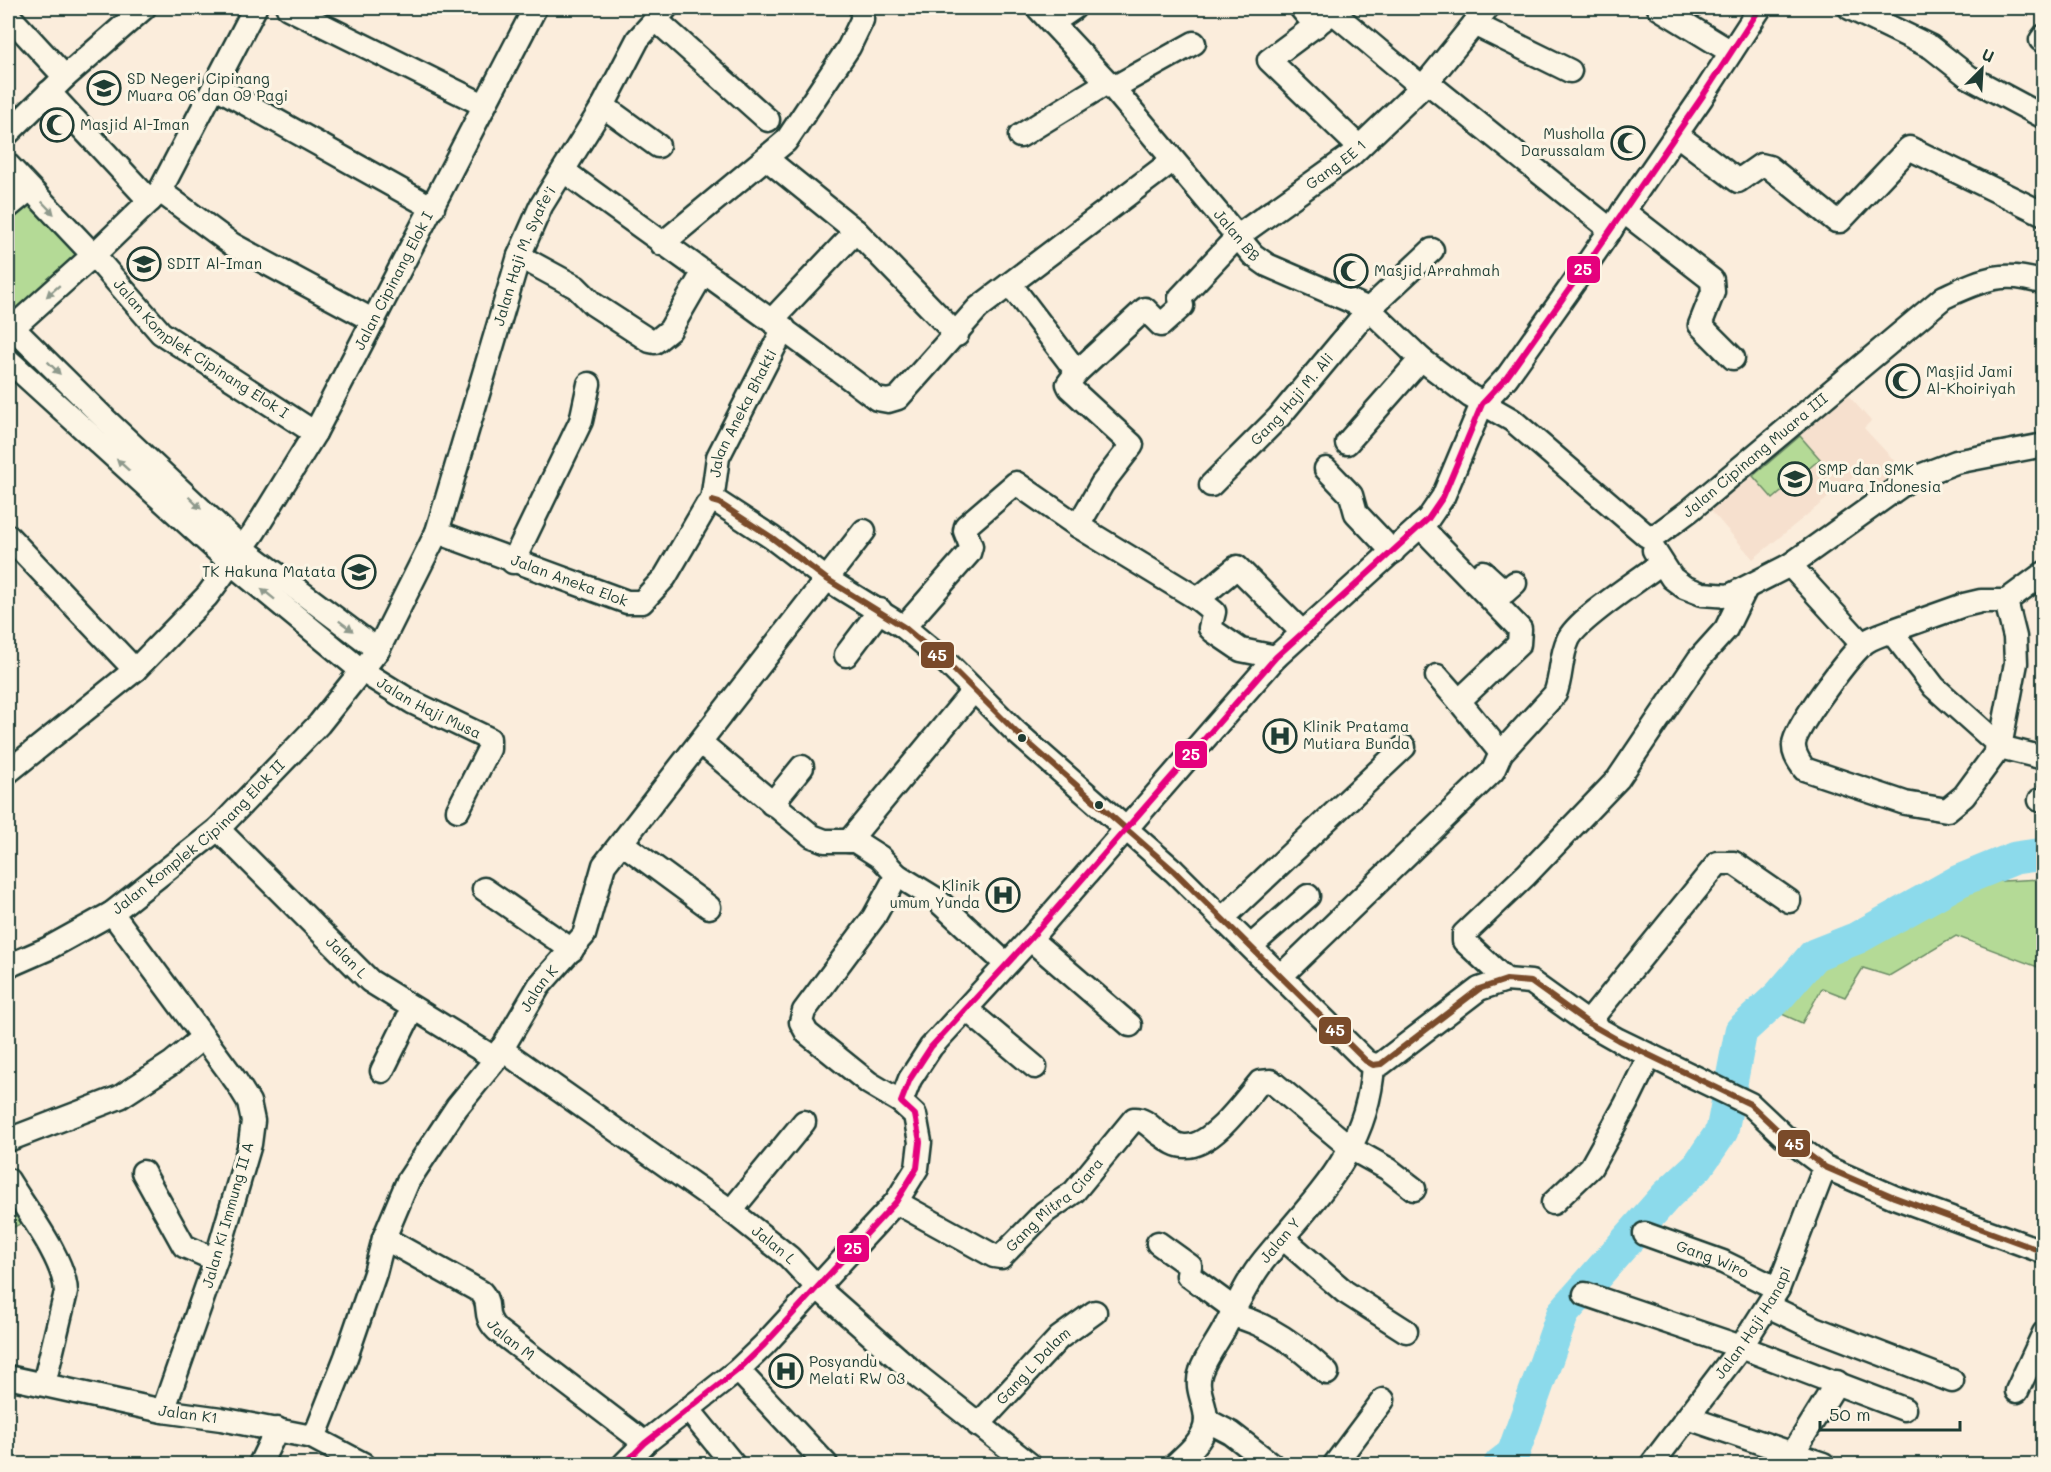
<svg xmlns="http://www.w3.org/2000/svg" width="2051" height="1472" font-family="Mali,sans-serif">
<rect width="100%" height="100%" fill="#fbeddc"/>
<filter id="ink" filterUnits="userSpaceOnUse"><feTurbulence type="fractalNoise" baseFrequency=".0167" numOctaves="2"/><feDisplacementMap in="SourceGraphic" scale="12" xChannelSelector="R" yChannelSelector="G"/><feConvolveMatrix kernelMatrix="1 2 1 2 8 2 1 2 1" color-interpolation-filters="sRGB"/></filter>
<g filter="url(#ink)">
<path fill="#f6e0ce" d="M1846 393 1871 421 1864 428 1902 469 1880 489 1862 470 1753 559 1707 506Z"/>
<g fill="#b4da96" stroke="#6a8c65" stroke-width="1.5">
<path d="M28 193 91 258 8 331V212Z"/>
<path d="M1800 436 1820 459 1773 499 1753 476Z"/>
<path d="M2043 879V969L1956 936 1889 976 1863 968 1845 997 1822 988 1802 1023 1775 1011 1816 959 1857 941 1964 883Z"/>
<path d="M8 1194 24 1222 8 1230Z"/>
</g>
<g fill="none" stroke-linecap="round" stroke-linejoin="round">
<path stroke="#8cdaeb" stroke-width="33" d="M1500 1464 1513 1454 1563 1313 1667 1195 1698 1166 1722 1131 1741 1031 1779 996 1814 955 1857 938 1959 881 2015 858 2044 854"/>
<g stroke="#1f3d34" stroke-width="27">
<g id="minor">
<path d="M288 8 484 105"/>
<path id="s1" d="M1038 8 1113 88 1253 255 1267 265 1369 309 1421 359 1470 396 1512 420 1647 536 1658 534 1689 511 1944 297C1982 280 2002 269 2044 283"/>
<path d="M1301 8 1316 26"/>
<path d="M1339 8 1269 60 1359 147"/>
<path d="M1659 8 1731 52"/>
<path d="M1850 8 1931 47 1969 77 2044 117"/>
<path d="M1334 13 1422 87"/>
<path d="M8 15 65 77"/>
<path d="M655 19 768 120"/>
<path d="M1052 23 1074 8"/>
<path d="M1474 24 1570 71"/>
<path d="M2041 40 2044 36"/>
<path d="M1427 82 1611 230"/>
<path d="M216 87 433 208"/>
<path d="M1113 88 1194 43"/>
<path d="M49 92 150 201"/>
<path d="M603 106 658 146"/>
<path d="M8 133 65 77 144 8"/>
<path d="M1676 134 1738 181 1761 165 1769 167 1836 221H1840L1909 148 2044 214"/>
<path d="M1020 136 1108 82"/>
<path d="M767 159 856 231 957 335"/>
<path id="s2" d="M8 165 96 258 161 333 315 433"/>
<path d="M564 171C668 248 774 320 877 399L888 401 898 398 978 308 1172 161"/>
<path d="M160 191 233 245 374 321"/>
<path d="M8 207 30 189"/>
<path d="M1623 211 1712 280 1713 292 1700 325 1733 358"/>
<path d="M662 244 786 141 849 47 862 20V8"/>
<path d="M519 256 576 287 593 304 650 341 655 342 670 330 703 273"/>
<path d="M1010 284 1077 372 1068 384 1070 388 1132 445 1102 484 1078 526"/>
<path d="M772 320 856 231"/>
<path d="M12 327 107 421 242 548 378 650"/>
<path d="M8 332 99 250 160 191 255 8"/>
<path id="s3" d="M8 360 231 563 362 671 412 702 489 739V749L458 810"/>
<path id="s4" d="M1077 372 1145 309 1161 325 1182 306 1180 298 1238 236 1350 156 1427 82 1487 8"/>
<path d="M1347 443 1421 359"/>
<path d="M1326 469 1351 495 1356 513 1393 552"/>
<path id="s5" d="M1211 485 1279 417 1369 309 1432 250"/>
<path d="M712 501 719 503 771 537 825 578 904 627 948 664 1016 732 1174 871 1366 1061 1373 1065 1381 1064 1479 989 1506 980 1531 982 1588 1023 1618 1040 1750 1104 1785 1137 1825 1167 1894 1197 2044 1252"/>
<path id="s6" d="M712 501 718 457 784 328"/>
<path d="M1420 526 1520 629 1519 644 1459 701 1501 753"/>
<path id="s7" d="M437 532 627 602H642L665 577 707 505 712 501"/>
<path d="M8 536 135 670"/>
<path d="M1654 550 1672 578 1684 587 1702 594 1729 596 1790 565 1909 480 1956 462 2044 445"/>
<path d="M513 562 581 421 589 384"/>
<path d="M1790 565 1862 644"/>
<path d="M1483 572 1505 592 1515 583"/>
<path d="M1198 599 1237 567 1303 633"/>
<path d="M904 627 969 553 971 546 965 531 966 526 1016 483 1078 526 1198 599 1214 612 1210 628 1213 631 1241 650 1276 657"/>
<path d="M1891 631C1881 635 1869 638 1862 645 1848 658 1795 727 1794 744 1793 754 1799 761 1804 769L1905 803 1947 810 1964 796 2000 747"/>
<path d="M846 655 880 610"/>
<path d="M1437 676 1459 701"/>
<path d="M701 743 812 836 825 841H855L880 857 897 875 936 899 1006 964"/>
<path d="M1999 745 1934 687 1891 631 1964 605 1981 601H2006L2044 573"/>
<path d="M2000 747 2016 663 2015 637 2006 601"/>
<path d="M2000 747 2044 758"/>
<path id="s8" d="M8 772 135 670 207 596 254 532 315 433 535 8"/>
<path d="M2040 800 2044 799"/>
<path d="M772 804 802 767"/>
<path id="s9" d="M218 829 370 981 496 1059"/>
<path d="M849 841 974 690"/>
<path d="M622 843 709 907"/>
<path d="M897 875 874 917 804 1011 801 1022 807 1033 869 1083 901 1102"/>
<path d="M484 889 572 950"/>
<path d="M112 913 236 1081 249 1102 253 1121 250 1144 216 1260 163 1411"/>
<path d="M1223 918 1404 747"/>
<path d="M1030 939 1130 1025"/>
<path d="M1251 946 1308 896"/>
<path id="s10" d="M8 966 47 949 112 913 218 829 319 724 378 650 437 532 519 256 541 206 603 106 638 39 666 8"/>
<path d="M1281 976 1493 771 1501 753 1555 694C1562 677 1560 657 1568 640 1576 620 1641 579 1661 563"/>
<path d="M1506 980 1464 941V934L1526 875 1618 779 1699 659 1726 629 1746 588"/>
<path d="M966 1009 1035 1067"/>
<path d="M1588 1023 1718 863H1734L1789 901"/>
<path id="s11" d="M501 1049 731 1211 789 1257 818 1288 919 1377 1029 1464"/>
<path d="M382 1071 413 1008"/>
<path d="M8 1140 120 1097 172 1063 202 1038"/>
<path d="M143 1172 184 1246 216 1260"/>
<path d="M8 1180C26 1210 65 1259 66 1292L44 1384"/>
<path id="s12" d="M896 1202 994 1256 1001 1257 1045 1212 1074 1192 1134 1119C1143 1118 1150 1126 1157 1132 1166 1138 1174 1146 1185 1146 1212 1147 1244 1101 1260 1082L1271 1081 1352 1149 1388 1169 1414 1189"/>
<path d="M1553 1203 1591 1167 1626 1104 1650 1055"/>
<path d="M731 1211 804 1122"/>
<path id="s13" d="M1645 1234 1723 1262 1778 1289"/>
<path id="s14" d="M384 1238 481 1292C493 1305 481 1314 497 1330L645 1443"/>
<path d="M1283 1238 1345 1292 1406 1331"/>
<path d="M1158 1243 1190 1266 1188 1275 1233 1308"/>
<path d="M1585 1294 1741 1347 1904 1409"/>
<path d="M1768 1306 1814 1328 1952 1381"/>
<path d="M1231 1315C1268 1323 1299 1347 1327 1373"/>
<path d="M738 1370 826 1464"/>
<path id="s15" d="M8 1377 163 1411 221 1419 312 1437 363 1464"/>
<path d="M2017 1391 2044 1333"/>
<path d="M688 1409 733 1464"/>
<path d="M1688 1418 1823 1464"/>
<path d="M1206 1420 1231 1433 1271 1464"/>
<path id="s16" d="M978 1425 1059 1338 1095 1312"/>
<path id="s17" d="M312 1437 318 1428 346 1357 375 1273 384 1238 408 1181 457 1107 496 1059 539 986 584 935 604 865 864 531"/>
<path d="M1793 1453 1837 1382"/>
<path d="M260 1464 277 1429"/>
<path d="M624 1464 645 1443 738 1370 764 1345 896 1202 917 1168 920 1142 915 1115 901 1102 910 1079 931 1047 1030 939 1276 657 1428 519 1443 497 1482 404 1507 377 1585 267 1702 97 1760 8"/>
<path id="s18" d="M1176 1464C1188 1453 1206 1438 1206 1420 1206 1402 1194 1389 1201 1371 1206 1357 1216 1344 1223 1331 1236 1307 1247 1281 1264 1260 1315 1197 1368 1152 1373 1065"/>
<path d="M1335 1464 1383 1400"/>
<path id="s19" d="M1652 1464 1741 1347 1778 1289 1825 1167"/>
</g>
</g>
<use href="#minor" stroke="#fcf5e5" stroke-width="22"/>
<g stroke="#fcf5e5" stroke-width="10">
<path id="bus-1" d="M712 501 719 503 771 537 825 578 904 627 948 664 1016 732 1174 871 1366 1061 1373 1065 1381 1064 1479 989 1506 980 1531 982 1588 1023 1618 1040 1750 1104 1785 1137 1825 1167 1894 1197 2044 1252"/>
</g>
<g stroke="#fcf5e5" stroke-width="10">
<path id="bus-2" d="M624 1464 645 1443 738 1370 764 1345 896 1202 917 1168 920 1142 915 1115 901 1102 910 1079 931 1047 1030 939 1276 657 1428 519 1443 497 1482 404 1507 377 1585 267 1702 97 1760 8"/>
</g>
<use href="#bus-1" stroke="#7a4b2a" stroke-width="6"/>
<use href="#bus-2" stroke="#e5007d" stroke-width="6"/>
</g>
<defs><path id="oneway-solid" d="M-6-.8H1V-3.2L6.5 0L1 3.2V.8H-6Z" transform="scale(1.5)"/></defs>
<g fill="#8e998c">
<use href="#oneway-solid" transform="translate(48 208) rotate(46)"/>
<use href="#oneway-solid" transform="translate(53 291) rotate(139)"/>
<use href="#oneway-solid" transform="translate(54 368) rotate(45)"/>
<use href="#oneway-solid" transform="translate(123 465) rotate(-138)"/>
<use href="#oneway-solid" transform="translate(195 503) rotate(44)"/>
<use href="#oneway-solid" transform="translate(268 594) rotate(-141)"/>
<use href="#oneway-solid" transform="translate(346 626) rotate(37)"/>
</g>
</g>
<defs>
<g id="school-ring" transform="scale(1.725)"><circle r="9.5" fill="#fcf5e5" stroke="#1f3d34" stroke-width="1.5"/><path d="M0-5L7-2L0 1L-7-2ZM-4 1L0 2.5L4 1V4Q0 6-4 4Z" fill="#1f3d34"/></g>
<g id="mosque-ring" transform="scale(1.725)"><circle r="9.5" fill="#fcf5e5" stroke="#1f3d34" stroke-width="1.5"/><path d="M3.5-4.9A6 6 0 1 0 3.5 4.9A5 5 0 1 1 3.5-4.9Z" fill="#1f3d34"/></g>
<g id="hospital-ring" transform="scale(1.725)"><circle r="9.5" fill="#fcf5e5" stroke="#1f3d34" stroke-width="1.5"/><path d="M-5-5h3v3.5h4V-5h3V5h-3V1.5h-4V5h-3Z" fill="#1f3d34"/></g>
</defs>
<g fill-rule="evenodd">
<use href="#school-ring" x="104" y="88"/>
<use href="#mosque-ring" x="57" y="125"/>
<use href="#mosque-ring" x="1628" y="143"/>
<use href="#school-ring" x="144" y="264"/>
<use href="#mosque-ring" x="1351" y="271"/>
<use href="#mosque-ring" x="1903" y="381"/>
<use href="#school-ring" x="1795" y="479"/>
<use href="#school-ring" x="359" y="572"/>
<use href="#hospital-ring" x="1280" y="736"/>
<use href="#hospital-ring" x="1003" y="895"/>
<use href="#hospital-ring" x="786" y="1371"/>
</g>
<g fill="#1f3d34" stroke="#fcf5e5" stroke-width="2">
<circle cx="1022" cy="738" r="5"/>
<circle cx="1099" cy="805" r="5"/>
</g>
<g text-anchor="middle" stroke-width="6" stroke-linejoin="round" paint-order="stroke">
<g font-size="15" fill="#1f3d34" stroke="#fcf5e5" text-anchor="start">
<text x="127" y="84">SD Negeri Cipinang<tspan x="127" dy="17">Muara 06 dan 09 Pagi</tspan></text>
<text x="80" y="130">Masjid Al-Iman</text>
<text x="1605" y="139" text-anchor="end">Musholla<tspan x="1605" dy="17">Darussalam</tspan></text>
<text x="167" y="269">SDIT Al-Iman</text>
<text x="1374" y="276">Masjid Arrahmah</text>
<text x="1926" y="377">Masjid Jami<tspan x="1926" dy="17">Al-Khoiriyah</tspan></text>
<text x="1818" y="475">SMP dan SMK<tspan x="1818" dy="17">Muara Indonesia</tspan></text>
<text x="336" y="577" text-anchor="end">TK Hakuna Matata</text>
<text x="1303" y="732">Klinik Pratama<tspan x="1303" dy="17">Mutiara Bunda</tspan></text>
<text x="980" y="891" text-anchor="end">Klinik<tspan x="980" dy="17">umum Yunda</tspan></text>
<text x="809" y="1367">Posyandu<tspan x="809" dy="17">Melati RW 03</tspan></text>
</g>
<g font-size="15" fill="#1f3d34" stroke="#fcf5e5">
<text dy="5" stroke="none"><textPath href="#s4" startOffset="358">Gang EE 1</textPath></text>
<text dy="5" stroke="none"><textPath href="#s1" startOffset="302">Jalan BB</textPath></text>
<text dy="5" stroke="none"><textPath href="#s10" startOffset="914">Jalan Haji M. Syafe'i</textPath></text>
<text dy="5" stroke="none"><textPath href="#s8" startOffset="633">Jalan Cipinang Elok I</textPath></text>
<text dy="5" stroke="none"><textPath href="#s2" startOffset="268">Jalan Komplek Cipinang Elok I</textPath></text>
<text dy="5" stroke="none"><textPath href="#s5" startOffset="118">Gang Haji M. Ali</textPath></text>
<text dy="5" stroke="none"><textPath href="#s6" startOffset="94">Jalan Aneka Bhakti</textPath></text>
<text dy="5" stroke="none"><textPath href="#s1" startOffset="952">Jalan Cipinang Muara III</textPath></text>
<text dy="5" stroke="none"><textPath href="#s7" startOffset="141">Jalan Aneka Elok</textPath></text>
<text dy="5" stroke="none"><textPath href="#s3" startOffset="548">Jalan Haji Musa</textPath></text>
<text dy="5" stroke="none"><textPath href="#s10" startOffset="232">Jalan Komplek Cipinang Elok II</textPath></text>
<text dy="5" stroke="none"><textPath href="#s9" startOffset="182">Jalan L</textPath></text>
<text dy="5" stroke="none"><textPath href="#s17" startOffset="507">Jalan K</textPath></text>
<text dy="5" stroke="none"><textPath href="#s12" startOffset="194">Gang Mitra Ciara</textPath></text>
<text transform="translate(228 1215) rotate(-74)" y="5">Jalan Ki Immung II A</text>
<text dy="5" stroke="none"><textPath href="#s18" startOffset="258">Jalan Y</textPath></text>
<text dy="5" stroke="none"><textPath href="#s11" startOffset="336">Jalan L</textPath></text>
<text dy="5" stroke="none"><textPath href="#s13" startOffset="72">Gang Wiro</textPath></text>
<text dy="5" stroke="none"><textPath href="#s19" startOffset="174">Jalan Haji Hanapi</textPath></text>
<text dy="5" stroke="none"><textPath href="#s14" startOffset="170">Jalan M</textPath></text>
<text dy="5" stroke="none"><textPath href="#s16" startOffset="81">Gang L Dalam</textPath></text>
<text dy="5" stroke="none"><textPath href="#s15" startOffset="184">Jalan K1</textPath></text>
</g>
</g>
<g stroke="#fcf5e5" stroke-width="2">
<rect x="1566" y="255" width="35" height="29" rx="6" fill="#e5007d"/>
<rect x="920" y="641" width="35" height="28" rx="6" fill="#7a4b2a"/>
<rect x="1174" y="740" width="34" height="29" rx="6" fill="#e5007d"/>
<rect x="1318" y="1016" width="34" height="29" rx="6" fill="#7a4b2a"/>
<rect x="1777" y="1129" width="34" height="29" rx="6" fill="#7a4b2a"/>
<rect x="836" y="1234" width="34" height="29" rx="6" fill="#e5007d"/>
</g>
<g font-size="16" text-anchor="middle" font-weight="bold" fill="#fff">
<text x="1583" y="275">25</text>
<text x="937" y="661">45</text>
<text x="1191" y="760">25</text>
<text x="1335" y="1036">45</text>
<text x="1794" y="1150">45</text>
<text x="853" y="1254">25</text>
</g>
<rect width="2051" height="1472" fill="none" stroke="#fcf5e5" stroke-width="30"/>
<rect x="15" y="15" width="2021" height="1442" fill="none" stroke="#1f3d34" stroke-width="2" filter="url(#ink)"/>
<g transform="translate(1982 69) rotate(24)" stroke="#fcf5e5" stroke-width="4.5" paint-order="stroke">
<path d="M0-4.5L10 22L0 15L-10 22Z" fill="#1f3d34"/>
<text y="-9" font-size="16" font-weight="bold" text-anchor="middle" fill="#1f3d34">U</text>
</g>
<path d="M1820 1421v9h140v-9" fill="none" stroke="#1f3d34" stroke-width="3"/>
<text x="1829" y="1421" font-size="18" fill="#1f3d34" stroke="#fcf5e5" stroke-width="4.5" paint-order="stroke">50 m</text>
</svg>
